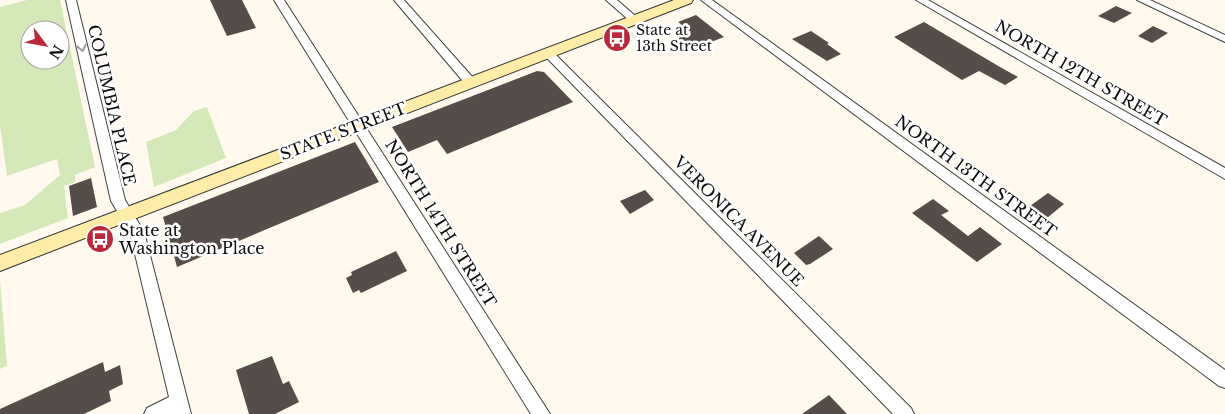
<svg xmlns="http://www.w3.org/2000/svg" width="1225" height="414" font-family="'Libre Baskerville',serif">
<rect width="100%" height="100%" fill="#fffaed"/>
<g fill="#d5e8b7" fill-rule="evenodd">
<path d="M27 0H60L95 167 75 175V182L64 186 68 218 0 244V213L25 205 60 175 57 159 7 176 0 125V7ZM30 30H60V60H30Z"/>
<path d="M207 107 226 158 154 187 146 142 176 130 194 111Z"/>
<path d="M0 279 7 366 0 369Z"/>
</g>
<g fill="#554d49">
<path d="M210 0H242L256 28 227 36Z"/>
<path d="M1116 6 1132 13 1114 23 1098 16Z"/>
<path d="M696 15 724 37 688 51 674 40 691 32 678 22Z"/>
<path d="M924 22 1000 67 1018 77 1005 85 979 71 962 80 894 37Z"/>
<path d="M1153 26 1168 33 1152 43 1138 36Z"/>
<path d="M811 31 829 43 827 44 841 54 827 61 792 39Z"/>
<path d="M537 71 544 72 573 102 447 154 437 140 408 152 392 127Z"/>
<path d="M355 142 379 182 177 267 163 217Z"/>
<path d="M91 178 97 207 73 216 69 186Z"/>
<path d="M645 190 654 200 630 214 620 201Z"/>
<path d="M1048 193 1064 204 1047 218 1030 206Z"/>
<path d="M933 199 949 211 941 215 968 236 980 227 1002 244 977 262 912 213Z"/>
<path d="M819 236 833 249 810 264 806 265 794 253Z"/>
<path d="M396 251 407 271 361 293 359 290 353 293 346 278 352 275 351 272Z"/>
<path d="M272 356 283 384 289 381 299 402 275 414H249L236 370Z"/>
<path d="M103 362 105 372 120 365 123 384 109 391 111 401 84 414H0V409Z"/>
<path d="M829 395 847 414H802Z"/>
</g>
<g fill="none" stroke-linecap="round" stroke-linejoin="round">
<g stroke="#404040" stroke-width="2">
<g id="street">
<path d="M66 0H76L125 200 144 232 191 414H144L147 408 169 397 130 233 111 201Z"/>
<path d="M274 0H284L550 414H531Z"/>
<path d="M394 0H404L475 80 477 83 475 86H467Z"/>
<path d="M606 0H617L640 20 635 23 631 22Z"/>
<path d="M701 0H712L1225 370V388L1219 386Z"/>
<path d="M916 0H928L1225 168V179Z"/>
<path d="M1137 0H1150L1225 35V42Z"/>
<path d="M548 50 552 51 911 408 914 414H893L544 55 543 53Z"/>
</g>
</g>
<g stroke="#2f2f2f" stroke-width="2">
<path id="secondary" d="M674 0H693L691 3 0 271V255Z"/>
</g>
<use href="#street" fill="#fff" fill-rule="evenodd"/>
<use href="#secondary" fill="#fdeda9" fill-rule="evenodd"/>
</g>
<defs><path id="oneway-chevron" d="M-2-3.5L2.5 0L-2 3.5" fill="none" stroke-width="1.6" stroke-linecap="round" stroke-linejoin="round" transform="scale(1.25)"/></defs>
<use stroke="#9e9e9e" href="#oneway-chevron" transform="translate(82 48) rotate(77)"/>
<defs>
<g id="bus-disc" transform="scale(1.4375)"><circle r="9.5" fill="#ba283b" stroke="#fff"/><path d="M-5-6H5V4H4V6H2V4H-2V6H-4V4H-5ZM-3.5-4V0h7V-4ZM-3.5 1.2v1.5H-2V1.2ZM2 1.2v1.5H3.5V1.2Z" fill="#fff"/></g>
</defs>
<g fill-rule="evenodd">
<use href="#bus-disc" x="617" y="38"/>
<use href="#bus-disc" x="100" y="239"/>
</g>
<g text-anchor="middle" stroke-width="5" stroke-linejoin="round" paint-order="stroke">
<g font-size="14" fill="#0d0d0d" stroke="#fff" text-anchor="start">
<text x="636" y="35">State at<tspan x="636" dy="16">13th Street</tspan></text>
</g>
<g font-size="16" fill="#0d0d0d" stroke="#fff">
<text transform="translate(1081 73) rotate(30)" y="6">NORTH 12TH STREET</text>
<text transform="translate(112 105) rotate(77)" y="6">COLUMBIA PLACE</text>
<text transform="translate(343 131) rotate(-21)" y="6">STATE STREET</text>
<text transform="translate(976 176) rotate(36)" y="6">NORTH 13TH STREET</text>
<text transform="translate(739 221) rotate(45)" y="6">VERONICA AVENUE</text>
<text transform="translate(441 223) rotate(58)" y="6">NORTH 14TH STREET</text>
</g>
<g font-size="16" fill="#0d0d0d" stroke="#fff" text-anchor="start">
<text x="119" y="236">State at<tspan x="119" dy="18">Washington Place</tspan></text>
</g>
</g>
<g transform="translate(45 45) rotate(122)"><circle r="24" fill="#ffffff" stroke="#9e9e9e"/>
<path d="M0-4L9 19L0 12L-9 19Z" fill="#ba283b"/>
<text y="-8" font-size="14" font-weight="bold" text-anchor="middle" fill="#0d0d0d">N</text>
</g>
</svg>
